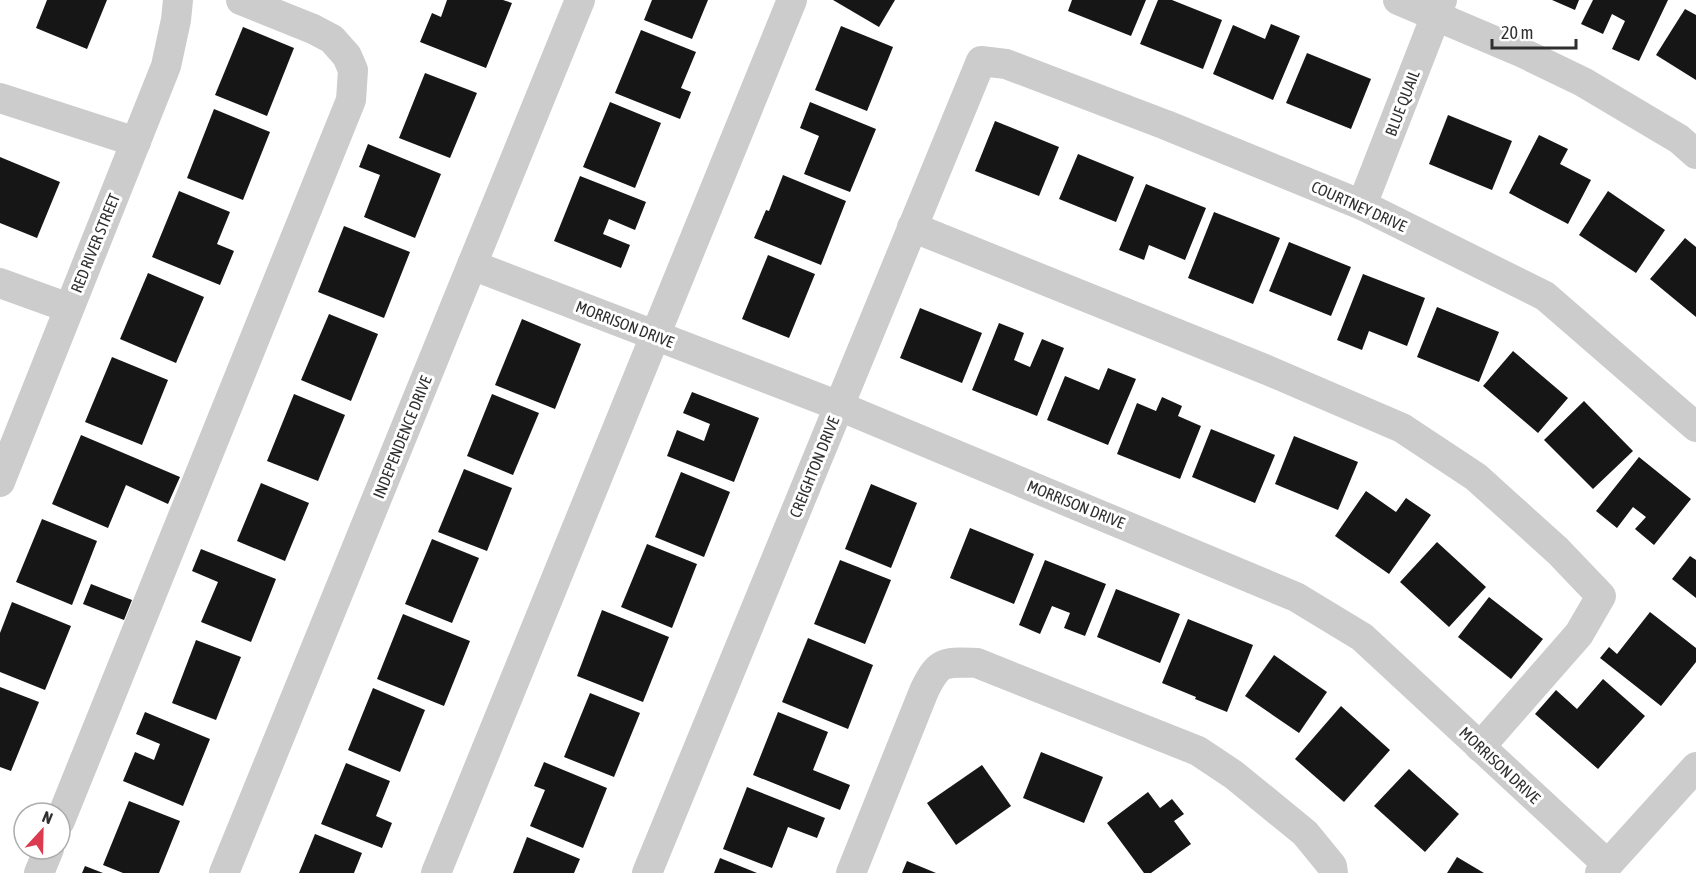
<svg xmlns="http://www.w3.org/2000/svg" width="1696" height="873" font-family="'Asap Condensed',sans-serif">
<rect width="100%" height="100%" fill="#fff"/>
<g fill="#161616">
<path d="M47 0H107L87 49 36 28Z"/>
<path d="M447 0H503L512 3 486 68 420 42 432 13 441 17Z"/>
<path d="M652 0H708L692 39 644 20Z"/>
<path d="M833 0H895L879 27Z"/>
<path d="M1072 0H1146L1131 36 1068 11Z"/>
<path d="M1158 0H1172L1222 20 1203 69 1140 44Z"/>
<path d="M1552 0H1579L1575 10Z"/>
<path d="M1593 0H1668L1639 61 1612 49 1625 21 1612 14 1603 34 1581 24Z"/>
<path d="M1685 9 1696 15V80L1656 55Z"/>
<path d="M1271 24 1300 36 1273 100 1213 74 1233 25 1265 39Z"/>
<path d="M841 26 893 47 867 111 815 90Z"/>
<path d="M243 27 294 48 267 116 215 95Z"/>
<path d="M641 30 696 52 681 88 691 92 680 119 615 93Z"/>
<path d="M1307 53 1371 79 1351 129 1286 103Z"/>
<path d="M425 73 477 93 450 158 399 138Z"/>
<path d="M610 102 661 123 635 188 583 167Z"/>
<path d="M810 102 876 129 850 192 804 174 819 136 800 128Z"/>
<path d="M214 109 270 132 243 200 187 178Z"/>
<path d="M1448 115 1512 141 1492 190 1429 164Z"/>
<path d="M995 121 1059 147 1039 196 975 171Z"/>
<path d="M1539 135 1568 149 1560 164 1591 180 1568 224 1509 193Z"/>
<path d="M368 144 441 174 415 238 364 217 380 175 359 167Z"/>
<path d="M1078 154 1134 177 1116 222 1059 199Z"/>
<path d="M0 157 60 182 37 238 0 223Z"/>
<path d="M783 175 846 201 821 265 754 238 766 210 769 211Z"/>
<path d="M580 176 646 202 635 230 609 219 603 234 630 245 621 268 554 241Z"/>
<path d="M1146 184 1206 208 1185 260 1149 245 1144 260 1119 250Z"/>
<path d="M179 191 230 212 217 244 234 251 220 285 152 257Z"/>
<path d="M1608 191 1665 230 1636 273 1579 235Z"/>
<path d="M1214 212 1280 238 1253 304 1188 278Z"/>
<path d="M344 226 410 252 384 318 318 292Z"/>
<path d="M1685 238 1696 247V317L1650 279Z"/>
<path d="M1289 242 1351 267 1331 316 1269 291Z"/>
<path d="M768 255 815 274 789 338 742 319Z"/>
<path d="M148 273 204 297 176 363 120 339Z"/>
<path d="M1363 274 1425 298 1407 346 1369 331 1362 350 1337 340Z"/>
<path d="M1437 307 1499 332 1479 382 1417 357Z"/>
<path d="M920 308 982 333 962 383 900 358Z"/>
<path d="M329 314 378 334 351 401 301 380Z"/>
<path d="M522 319 581 344 555 409 495 385Z"/>
<path d="M999 323 1024 333 1014 360 1030 367 1042 339 1064 348 1037 416 972 390Z"/>
<path d="M1513 351 1568 398 1538 433 1483 386Z"/>
<path d="M112 357 168 380 142 445 85 422Z"/>
<path d="M1108 368 1136 379 1108 445 1047 420 1065 376 1099 390Z"/>
<path d="M692 392 759 418 734 482 667 456 677 430 704 441 710 424 683 413Z"/>
<path d="M294 394 345 415 318 481 267 461Z"/>
<path d="M492 394 539 413 513 475 467 456Z"/>
<path d="M1162 397 1182 406 1178 416 1201 426 1180 479 1117 454 1137 403 1156 411Z"/>
<path d="M1584 401 1633 451 1593 489 1544 440Z"/>
<path d="M1211 429 1275 455 1255 503 1192 477Z"/>
<path d="M81 435 180 477 168 504 126 485 108 528 52 504Z"/>
<path d="M1294 436 1358 462 1338 510 1275 484Z"/>
<path d="M1639 457 1691 499 1654 545 1635 529 1646 517 1633 507 1617 528 1596 511Z"/>
<path d="M464 469 512 488 487 551 438 532Z"/>
<path d="M681 472 730 492 704 557 655 537Z"/>
<path d="M261 483 309 503 285 561 237 541Z"/>
<path d="M871 484 917 503 891 568 845 549Z"/>
<path d="M1366 491 1396 512 1406 498 1431 515 1389 574 1335 536Z"/>
<path d="M42 519 97 541 72 605 16 582Z"/>
<path d="M970 528 1034 554 1014 604 950 578Z"/>
<path d="M432 539 479 558 452 623 405 604Z"/>
<path d="M1437 542 1486 587 1449 627 1400 582Z"/>
<path d="M647 544 697 564 672 628 621 607Z"/>
<path d="M201 549 276 579 251 642 201 622 218 582 192 571Z"/>
<path d="M1690 556 1696 560V598L1672 579Z"/>
<path d="M840 560 891 580 865 644 814 624Z"/>
<path d="M1045 560 1106 584 1085 636 1064 628 1070 613 1052 606 1040 634 1019 625Z"/>
<path d="M91 584 132 600 124 620 83 604Z"/>
<path d="M1116 589 1180 614 1160 663 1097 637Z"/>
<path d="M1489 597 1543 639 1511 679 1458 637Z"/>
<path d="M12 602 71 626 45 690 0 672V633Z"/>
<path d="M602 610 669 637 643 702 577 676Z"/>
<path d="M1650 612 1696 648V662L1661 706 1600 658 1609 647 1617 654Z"/>
<path d="M403 614 470 641 444 706 377 679Z"/>
<path d="M1188 619 1253 645 1227 712 1195 699 1196 697 1162 683Z"/>
<path d="M808 638 873 665 848 729 782 702Z"/>
<path d="M196 640 241 657 216 720 172 703Z"/>
<path d="M1274 655 1327 692 1299 733 1245 696Z"/>
<path d="M1603 679 1645 716 1598 769 1535 714 1556 690 1577 709Z"/>
<path d="M0 687 39 702 11 771 0 767Z"/>
<path d="M373 688 425 710 400 772 348 750Z"/>
<path d="M590 693 640 713 614 777 564 757Z"/>
<path d="M1341 706 1390 750 1344 802 1295 759Z"/>
<path d="M145 712 210 739 183 806 123 781 135 752 154 760 160 744 136 734Z"/>
<path d="M778 712 828 732 813 770 850 785 840 810 753 775Z"/>
<path d="M1041 752 1103 777 1084 823 1023 798Z"/>
<path d="M544 762 607 788 583 848 530 826 545 790 534 786Z"/>
<path d="M346 763 390 781 376 816 392 823 382 848 321 824Z"/>
<path d="M982 765 1011 806 956 845 927 803Z"/>
<path d="M1409 769 1459 814 1425 852 1374 806Z"/>
<path d="M747 787 825 818 817 838 788 827 772 868 723 849Z"/>
<path d="M1148 792 1160 808 1172 799 1184 814 1174 821 1191 844 1151 873H1144L1107 823Z"/>
<path d="M129 801 180 821 159 873H123L103 865Z"/>
<path d="M315 834 362 853 354 873H299Z"/>
<path d="M527 837 580 859 574 873H513Z"/>
<path d="M1457 857 1484 873H1447Z"/>
<path d="M720 858 757 873H714Z"/>
<path d="M907 861 936 873H902Z"/>
<path d="M85 866 103 873H82Z"/>
</g>
<g fill="none" stroke-linecap="round" stroke-linejoin="round">
<g stroke="#ccc" stroke-width="30">
<path d="M1398 0 1523 53 1583 82 1679 139 1696 154"/>
<path d="M0 98 136 142"/>
<path d="M1362 205 1442 0"/>
<path d="M912 227 1267 370 1402 428 1476 477 1558 551 1601 596 1579 634 1480 747"/>
<path d="M472 265 839 406 1296 597 1362 637 1607 864"/>
<path d="M0 283 69 308"/>
<path d="M0 482 166 66 176 20 178 0"/>
<path d="M60 821 351 100 353 70 347 56 332 39 313 29 241 0"/>
<path d="M39 873 49 849"/>
<path d="M224 873 580 0"/>
<path d="M436 873 792 0"/>
<path d="M647 873 981 61 1006 64 1166 125 1362 205 1545 296 1696 427"/>
<path d="M851 873 924 691C939 660 944 662 977 663L1198 751 1234 775 1305 833 1332 866 1333 873"/>
<path d="M1600 873 1696 767"/>
</g>
</g>
<g text-anchor="middle" stroke-width="6" stroke-linejoin="round" paint-order="stroke">
<g font-size="16" fill="#2f2f2f" stroke="#fff">
<text transform="translate(1402 103) rotate(-69)" y="6">BLUE QUAIL</text>
<text transform="translate(1359 206) rotate(24)" y="6">COURTNEY DRIVE</text>
<text transform="translate(95 243) rotate(-68)" y="6">RED RIVER STREET</text>
<text transform="translate(625 324) rotate(21)" y="6">MORRISON DRIVE</text>
<text transform="translate(402 437) rotate(-68)" y="6">INDEPENDENCE DRIVE</text>
<text transform="translate(814 467) rotate(-68)" y="6">CREIGHTON DRIVE</text>
<text transform="translate(1076 504) rotate(22)" y="6">MORRISON DRIVE</text>
<text transform="translate(1500 765) rotate(43)" y="6">MORRISON DRIVE</text>
</g>
</g>
<g transform="translate(42 831) rotate(22)"><circle r="28" fill="#ffffff" stroke="#acacac" stroke-width="1.5"/>
<path d="M0-4.5L10 22L0 15L-10 22Z" fill="#dc3a4f"/>
<text y="-9" font-size="16" font-weight="bold" text-anchor="middle" fill="#2f2f2f">N</text>
</g>
<path d="M1492 39v9h84v-9" fill="none" stroke="#2f2f2f" stroke-width="3"/>
<text x="1501" y="39" font-size="18" fill="#2f2f2f" stroke="#ffffff" stroke-width="4.5" paint-order="stroke">20 m</text>
</svg>
